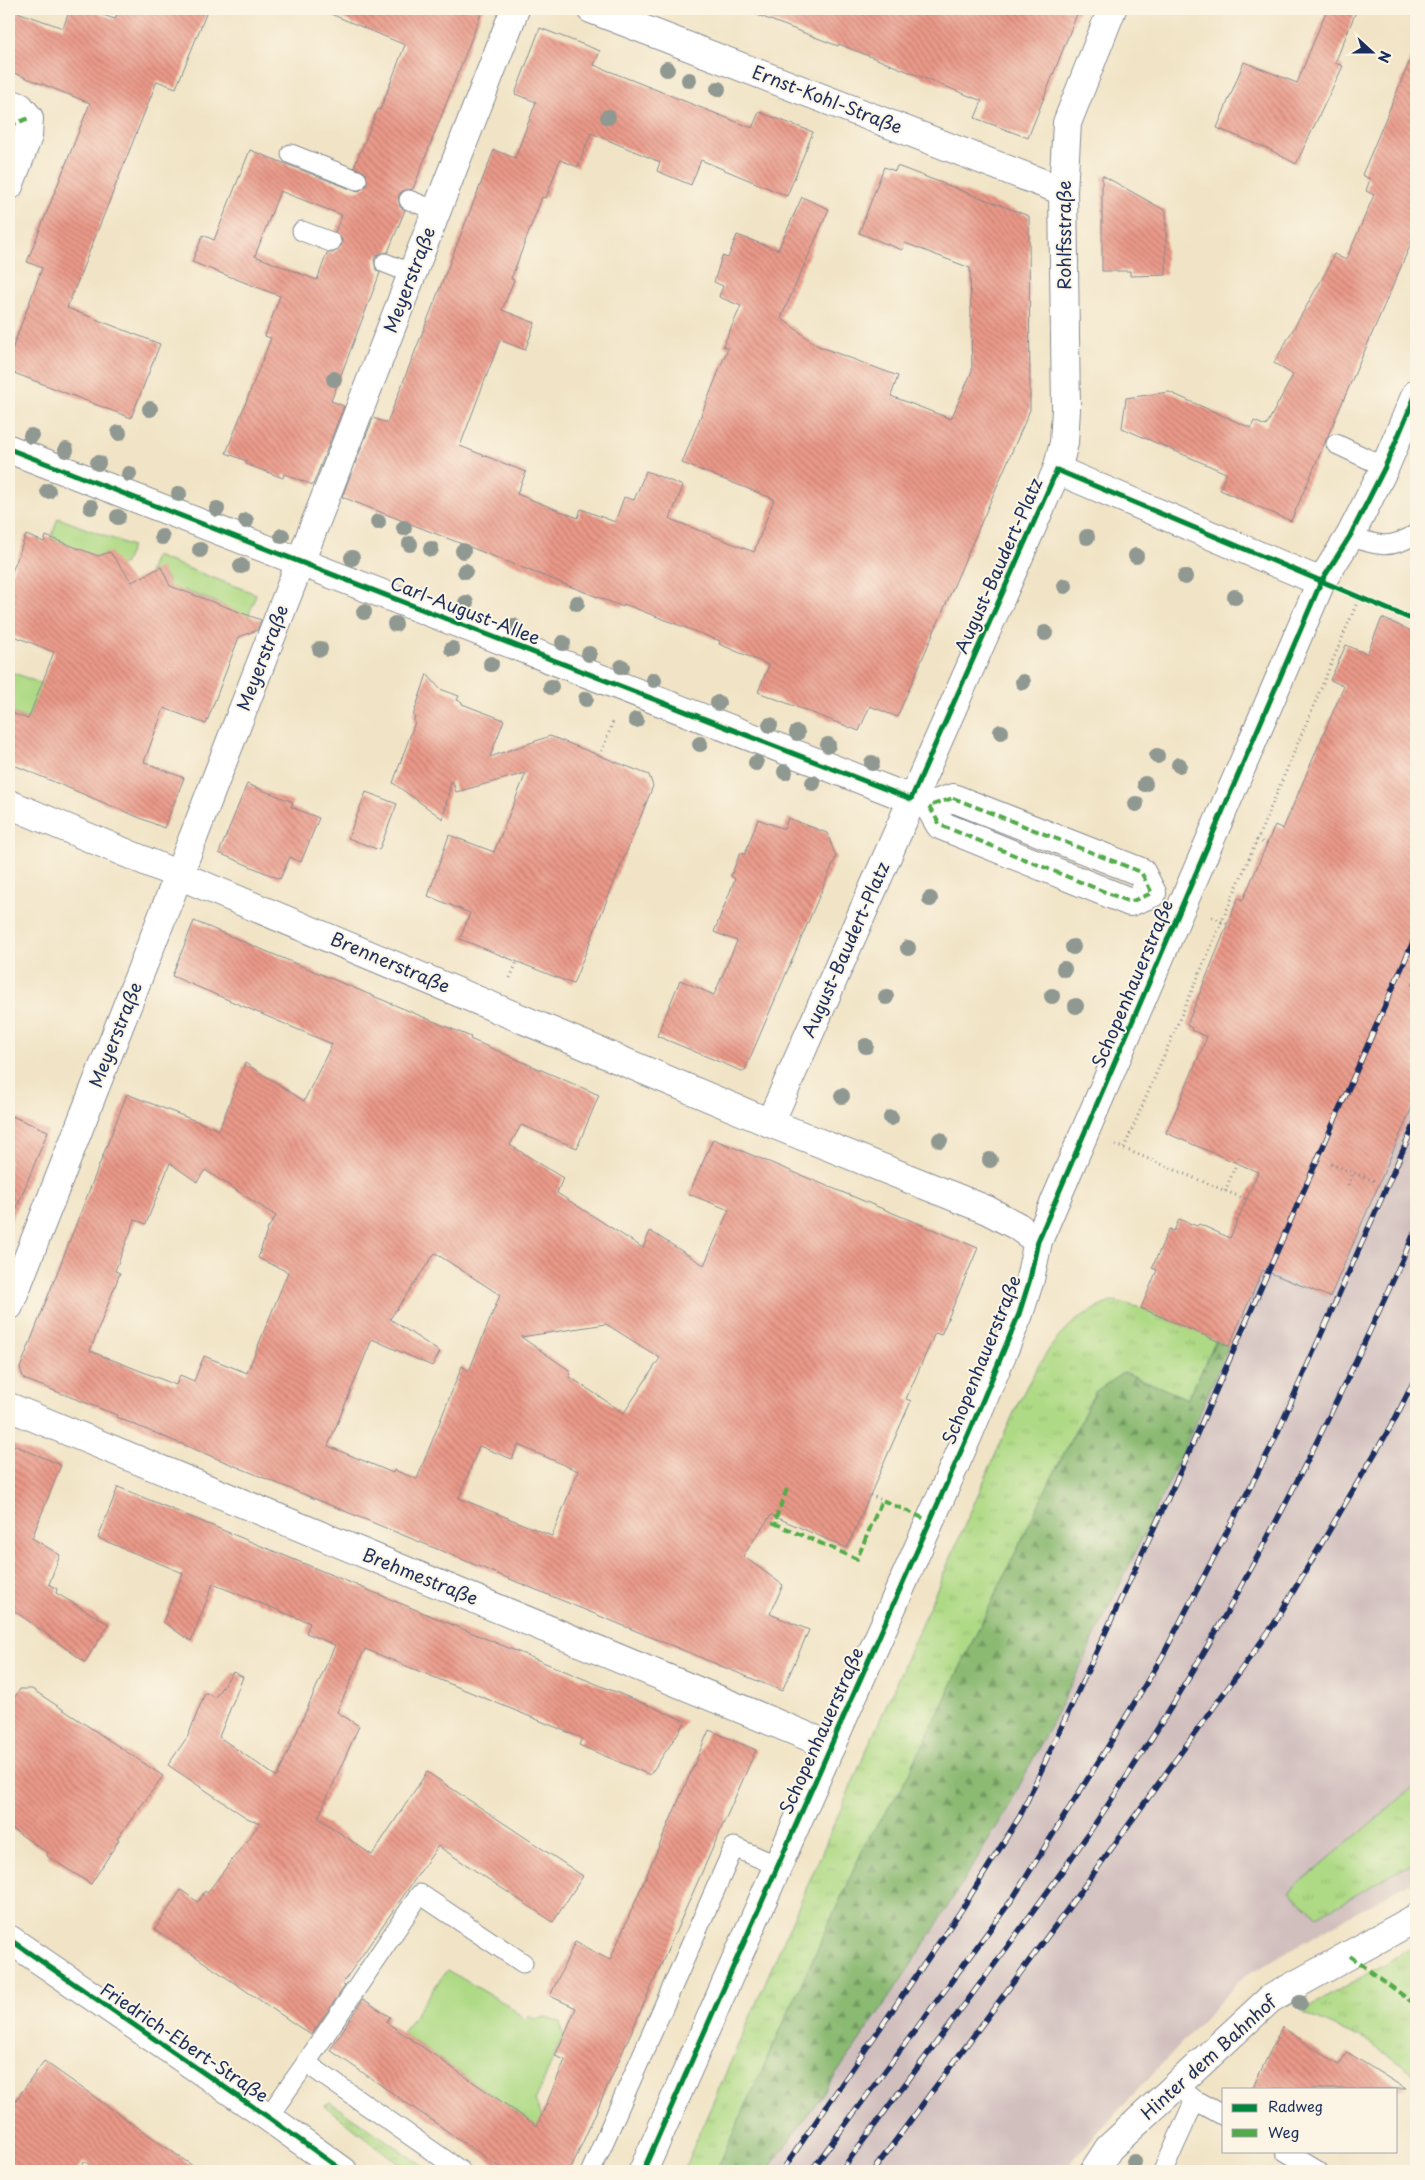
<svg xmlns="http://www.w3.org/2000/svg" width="1425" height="2180" font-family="'Playpen Sans',sans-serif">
<defs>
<pattern id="grass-tufts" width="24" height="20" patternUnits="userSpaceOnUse" patternTransform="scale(1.25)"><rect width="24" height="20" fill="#afda85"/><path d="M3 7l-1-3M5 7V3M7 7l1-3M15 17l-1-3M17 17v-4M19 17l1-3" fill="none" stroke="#96bb75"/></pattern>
<pattern id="forest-firs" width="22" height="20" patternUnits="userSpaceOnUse" patternTransform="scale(1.25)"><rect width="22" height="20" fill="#8bba72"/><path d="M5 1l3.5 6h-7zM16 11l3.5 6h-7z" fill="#719861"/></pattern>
<pattern id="building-back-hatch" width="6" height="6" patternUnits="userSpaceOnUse" patternTransform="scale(1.25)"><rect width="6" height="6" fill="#eb9988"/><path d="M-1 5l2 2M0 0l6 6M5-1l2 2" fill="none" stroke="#be7d72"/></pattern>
</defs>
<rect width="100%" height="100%" fill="#fcf5e5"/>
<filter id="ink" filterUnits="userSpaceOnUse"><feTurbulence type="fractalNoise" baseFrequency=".02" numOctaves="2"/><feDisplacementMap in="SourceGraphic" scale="10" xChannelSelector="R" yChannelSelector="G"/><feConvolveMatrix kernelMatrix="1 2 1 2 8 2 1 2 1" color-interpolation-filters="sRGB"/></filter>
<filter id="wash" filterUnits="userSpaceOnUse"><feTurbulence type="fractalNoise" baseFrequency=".0096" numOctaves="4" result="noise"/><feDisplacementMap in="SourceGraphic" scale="20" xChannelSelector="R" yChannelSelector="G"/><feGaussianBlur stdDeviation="1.12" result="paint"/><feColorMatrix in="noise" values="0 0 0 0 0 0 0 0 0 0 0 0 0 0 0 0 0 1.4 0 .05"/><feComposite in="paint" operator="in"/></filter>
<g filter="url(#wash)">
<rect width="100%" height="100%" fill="#f1e4c6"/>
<path fill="#d1bfbe" d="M1416 912V1878L1244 1976 1073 2159 1065 2171H767L822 2095 916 1958 1171 1478 1290 1208Z"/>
<g fill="url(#grass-tufts)" stroke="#658472">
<path d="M1115 1301 1141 1308 1216 1340 1188 1399 1124 1372 1095 1392 1050 1481 902 1788 869 1836 716 2171H683L1018 1403C1042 1357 1063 1316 1115 1301Z"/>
<path d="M1416 1785V1861L1318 1916 1289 1892Z"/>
<path d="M1416 1945V2076L1370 2042 1301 2012Z"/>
<path d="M330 2102 431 2171H408L325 2106Z"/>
</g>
<path fill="url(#forest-firs)" stroke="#537468" d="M1216 1340 1229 1346 1171 1478 1082 1663 1007 1810 916 1958 822 2095 767 2171H716L869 1836 902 1788 1050 1481 1095 1392 1124 1372 1188 1399Z"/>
<g fill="#afda85" stroke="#658472">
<path d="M58 518 132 546 124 565H117C115 555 106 551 98 557L51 538Z"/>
<path d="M155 556 256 594 248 618 219 609 221 604 183 590 180 595 168 585V580L163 573 153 571 149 573Z"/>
<path d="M9 671 42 684 28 719 9 712Z"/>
<path d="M447 1970 506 2004 526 2020 528 2015 535 2019 546 2017 560 2022 563 2036 535 2101 551 2136 402 2033Z"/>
</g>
<g id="blocks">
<g fill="url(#building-back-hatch)" fill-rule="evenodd">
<path d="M9 9 63 28 70 9H85L115 19 119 9H208L176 88 157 81 67 308 160 344 131 418 9 371V358L42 268 27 262 90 103 9 71Z"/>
<path d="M319 9H483L413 189 402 191 398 196 400 207 405 210 388 252 378 254 374 259 376 270 380 273 331 401 344 406 313 485 284 474 283 478 246 464 247 461 226 453 271 338 265 336 280 296 192 262 203 235 214 240 250 150 353 190 359 191 367 185 366 173 354 167 378 109 380 110 405 45ZM280 191 342 215 335 232 342 240 341 246 333 253H327L317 280 255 256Z"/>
<path d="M747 9H1079L1028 138 975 118 982 101 839 44 838 46 747 11Z"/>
<path d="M1327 9H1357L1335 63 1343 66 1296 164 1269 149 1217 128 1244 62 1297 83Z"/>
<path d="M540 28 600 51 594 65 752 128 759 112 813 132 787 196 701 160 691 185 657 171 660 162 591 133 578 167 560 160 546 198 542 197 511 279 514 280 502 310 535 323 525 350 500 340 460 446 526 472 517 494 578 518 581 509 615 522 624 497 634 500 646 471 683 486 670 519 754 552 774 499 682 463 728 348 723 346 741 306 719 297 723 286 714 282 722 256 728 258 737 235 778 250 802 197 829 209 781 318 818 346 898 376 891 396 951 419 972 371 970 268 905 243 902 250 859 233 884 167 895 171 897 166 1029 216 1030 410 897 717 870 706 859 731 758 692 769 665 719 644 720 641 624 604 623 607 342 497 373 418 387 423 494 150 515 158 536 102 515 94Z"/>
<path d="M1416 46V232L1291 521 1220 490 1226 473 1122 428 1126 398 1169 392 1251 428 1254 421 1266 426 1293 375 1274 363 1327 270 1334 254 1346 260 1374 195 1366 191 1370 179 1362 175Z"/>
<path d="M1102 175 1166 211V275L1130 276V271H1102Z"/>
<path d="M26 535 44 542 46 536 98 556 110 552 132 582 161 567 170 586 261 620 257 630 239 637 206 724 164 708 144 762 184 778 164 828 9 763V712L28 719 54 652 9 634V580Z"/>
<path d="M1382 618 1416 633V1098L1330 1297 1263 1270 1229 1346 1141 1308 1157 1270 1152 1268 1169 1229 1174 1231 1179 1219 1197 1226 1199 1224 1230 1238 1258 1172 1166 1133 1207 1037 1191 1030 1192 1028 1187 1025 1238 898 1243 900 1275 825 1283 829 1344 686 1330 680 1346 645 1367 654Z"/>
<path d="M427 674 440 689 459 696 457 700 462 702V704L504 720 490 757 550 736 649 775 653 786 573 984 460 939 470 913 428 896 449 835 494 852 526 773 456 792 453 782 451 781 443 819 393 783 415 722H413L415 717 413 716Z"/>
<path d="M247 784 293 802 291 807 319 818 301 862 290 857 280 879 219 853Z"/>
<path d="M366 792 397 804 379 850 348 838Z"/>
<path d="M788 818 827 833 836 857 744 1072 657 1036 680 980 714 995 737 941 714 932 735 879 731 876 740 853 745 854 758 819 784 829Z"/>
<path d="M194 921 471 1037 470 1039 599 1095 577 1148 521 1125 510 1145 563 1178 557 1193 643 1248 650 1231 704 1265 729 1210 689 1194 713 1139 978 1248 941 1335 935 1333 906 1399 911 1401 847 1548 771 1515 743 1556 783 1585 770 1614 809 1630 782 1691 116 1417 117 1415 24 1379 20 1368 127 1094 219 1130 245 1063 304 1101 332 1044 172 976ZM170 1163 197 1182 205 1170 276 1216 268 1228 258 1258 288 1272 247 1373 204 1356 194 1381 180 1375 176 1385 90 1351 120 1273 115 1271 135 1220 146 1224ZM435 1253 500 1295 469 1371 462 1366 417 1479 394 1470 393 1473 328 1446 372 1339 432 1366 440 1352 390 1319ZM606 1324 660 1358 624 1413 570 1377 569 1370 521 1337ZM518 1445 578 1471 552 1536 459 1498 479 1446 512 1459Z"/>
<path d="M9 1115 48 1131 10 1224H9Z"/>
<path d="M9 1443 61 1465 32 1538 60 1555 49 1584 57 1589 56 1593 109 1624 85 1662 9 1607Z"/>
<path d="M118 1487 686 1721 650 1775 579 1745 582 1738 365 1649 337 1712 359 1726 318 1818 372 1855 427 1772 583 1876 553 1922 438 1846 342 1984 345 1986 311 2035 155 1929 181 1890 198 1902 205 1891 207 1893 260 1823 247 1818 168 1765 188 1736 205 1693 215 1697 233 1672 243 1677 219 1737 277 1777 335 1645 306 1633 310 1623 213 1584 191 1641 163 1622 183 1573 98 1538Z"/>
<path d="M20 1689H32L163 1776 117 1839 119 1840 91 1884 47 1856 48 1853 9 1827V1706Z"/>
<path d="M709 1730 756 1750 570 2171H505L330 2050 363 1999 390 2017 386 2022 537 2126 565 2060 555 2056 576 2008 550 1996 575 1942 610 1960Z"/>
<path d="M1282 2027 1339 2065 1347 2052 1406 2089H1252Z"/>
<path d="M44 2061 130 2122 200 2171H99L84 2161 77 2171H9V2110Z"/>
</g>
</g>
</g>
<g filter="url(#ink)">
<use href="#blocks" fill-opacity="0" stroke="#868a92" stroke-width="1"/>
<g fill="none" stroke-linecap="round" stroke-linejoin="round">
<g stroke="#868a92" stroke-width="21">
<g id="lane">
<path d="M291 154 357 180"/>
<path d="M409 200 437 211"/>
<path d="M302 231 331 242"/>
<path d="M385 263 413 274"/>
<path d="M1336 444 1385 467"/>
<path d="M1350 536C1378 546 1390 550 1416 534"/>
<path d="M306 2063 420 1894 523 1963"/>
<path d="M1195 2100 1224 2116"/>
<path d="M268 2117 306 2063 461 2171"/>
<path d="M1285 2151 1318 2171"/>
<path d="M591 2171 734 1847 778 1866"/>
<path d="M1163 2171 1195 2100 1177 2086"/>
</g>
</g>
<g stroke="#868a92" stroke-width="30">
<g id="street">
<path d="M591 9 1063 191"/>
<path d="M9 103 20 107 29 118 28 136 9 186"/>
<path d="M9 449 911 799"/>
<path d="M1057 470 1321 582"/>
<path d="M953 798 1141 872 1152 893 1130 902 940 825 929 806Z"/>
<path d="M9 804 770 1123 987 1210 1017 1226 1038 1241"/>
<path d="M770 1123 1057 470 1064 443 1066 409 1063 191 1067 123 1112 9"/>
<path d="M9 1306 179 874 515 9"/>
<path d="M9 1407 831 1746"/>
<path d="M643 2171 969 1433 1019 1314 1030 1279 1038 1241 1321 582 1350 536 1385 467 1416 394"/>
<path d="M1094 2171 1109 2148 1270 1999 1416 1918"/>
</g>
</g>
<g stroke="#868a92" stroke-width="30">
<path id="primary" d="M9 1939 268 2117 343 2171"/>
</g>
<g stroke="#868a92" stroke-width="3" stroke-dasharray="1 4" stroke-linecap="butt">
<path d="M1352 595 1416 621"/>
<path d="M600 756 614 719"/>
<path d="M1267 844 1257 840 1359 598"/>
<path d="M1212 917 1235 927"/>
<path d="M510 978 517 962"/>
<path d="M1411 984 1416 986"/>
<path d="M1115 1145 1245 1199"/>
<path d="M1124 1148 1257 840"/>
<path d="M1331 1164 1377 1182"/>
<path d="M1348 1185 1353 1173"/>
<path d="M1225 1191 1240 1155"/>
<path d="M870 1495 882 1500"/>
</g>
<use href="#lane" stroke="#fff" stroke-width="19"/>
<use href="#street" stroke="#fff" stroke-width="28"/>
<use href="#primary" stroke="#fff" stroke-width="28"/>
<g stroke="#1b2f5e" stroke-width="5.5">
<g id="rail">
<path d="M782 2171 962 1909 1020 1816 1181 1470 1416 935"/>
<path d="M811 2171 1013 1898 1112 1740 1162 1657 1272 1445 1416 1121"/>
<path d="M841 2171C940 2035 1045 1903 1137 1761 1246 1593 1335 1412 1416 1229"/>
<path d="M873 2171 1067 1910 1274 1624 1394 1421 1416 1377"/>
</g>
</g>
<use href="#rail" stroke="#fcf5e5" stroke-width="4" stroke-dasharray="11" stroke-linecap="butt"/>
<g stroke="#52ab49" stroke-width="4" stroke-dasharray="8 4" stroke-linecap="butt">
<path d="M9 126 29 118"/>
<path d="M953 798 1141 872 1152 893 1130 902 940 825 929 806Z"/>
<path d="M787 1489 774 1523 857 1559 882 1500 930 1521"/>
<path d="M1350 1956 1416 2005"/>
</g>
<g stroke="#fcf5e5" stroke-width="8">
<g id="cycleway">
<path d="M9 449 911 799 1057 470 1416 621"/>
<path d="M9 1939 268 2117 343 2171"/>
<path d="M643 2171 969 1433 1019 1314 1030 1279 1038 1241 1321 582 1350 536 1385 467 1416 394"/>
</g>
</g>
<use href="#cycleway" stroke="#00873e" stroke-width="5"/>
</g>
<g fill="#909892">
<circle cx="667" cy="69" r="8"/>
<circle cx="689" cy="80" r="8"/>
<circle cx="718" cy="89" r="8"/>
<circle cx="608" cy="117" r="8"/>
<circle cx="334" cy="379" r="8"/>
<circle cx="150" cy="409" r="8"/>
<circle cx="119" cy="433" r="8"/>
<circle cx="31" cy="436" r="8"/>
<circle cx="66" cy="450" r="8"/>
<circle cx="98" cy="463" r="8"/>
<circle cx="129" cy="474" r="8"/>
<circle cx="48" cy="491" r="8"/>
<circle cx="179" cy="494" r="8"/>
<circle cx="91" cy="507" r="8"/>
<circle cx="217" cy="509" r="8"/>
<circle cx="118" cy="517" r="8"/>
<circle cx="246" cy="521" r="8"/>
<circle cx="378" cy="522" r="8"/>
<circle cx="404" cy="528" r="8"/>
<circle cx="282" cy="536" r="8"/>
<circle cx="162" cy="537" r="8"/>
<circle cx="1087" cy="537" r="8"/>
<circle cx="410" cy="544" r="8"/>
<circle cx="431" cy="549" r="8"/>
<circle cx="200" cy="550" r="8"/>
<circle cx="463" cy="551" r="8"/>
<circle cx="1136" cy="556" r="8"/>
<circle cx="352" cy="558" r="8"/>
<circle cx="241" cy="566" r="8"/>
<circle cx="465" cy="571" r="8"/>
<circle cx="1185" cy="577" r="8"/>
<circle cx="1065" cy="586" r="8"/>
<circle cx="1235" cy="597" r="8"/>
<circle cx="466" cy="603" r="8"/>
<circle cx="577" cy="603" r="8"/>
<circle cx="364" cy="612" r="8"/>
<circle cx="395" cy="624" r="8"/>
<circle cx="513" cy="626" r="8"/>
<circle cx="1045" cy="633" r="8"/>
<circle cx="563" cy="643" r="8"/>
<circle cx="320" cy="649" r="8"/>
<circle cx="452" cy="649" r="8"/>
<circle cx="589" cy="654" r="8"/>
<circle cx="491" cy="664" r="8"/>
<circle cx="622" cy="667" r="8"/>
<circle cx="654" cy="680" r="8"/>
<circle cx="1023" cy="682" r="8"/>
<circle cx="551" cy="687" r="8"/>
<circle cx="586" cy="699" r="8"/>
<circle cx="718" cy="703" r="8"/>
<circle cx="636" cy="720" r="8"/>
<circle cx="770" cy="725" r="8"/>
<circle cx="1001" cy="732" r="8"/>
<circle cx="797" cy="733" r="8"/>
<circle cx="700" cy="744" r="8"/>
<circle cx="828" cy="745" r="8"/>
<circle cx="1157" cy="756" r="8"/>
<circle cx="756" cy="763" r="8"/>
<circle cx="872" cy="763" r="8"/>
<circle cx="1179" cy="765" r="8"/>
<circle cx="785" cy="772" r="8"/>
<circle cx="813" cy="783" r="8"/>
<circle cx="1145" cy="784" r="8"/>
<circle cx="1136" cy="804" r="8"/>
<circle cx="930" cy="899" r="8"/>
<circle cx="1073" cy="947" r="8"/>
<circle cx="908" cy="948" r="8"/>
<circle cx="1064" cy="969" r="8"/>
<circle cx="1052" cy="996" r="8"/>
<circle cx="886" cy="997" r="8"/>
<circle cx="1076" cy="1006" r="8"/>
<circle cx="866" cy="1046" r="8"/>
<circle cx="842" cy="1096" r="8"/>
<circle cx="891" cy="1118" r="8"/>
<circle cx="940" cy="1140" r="8"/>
<circle cx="990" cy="1160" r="8"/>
<circle cx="1300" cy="2003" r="8"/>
<circle cx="1134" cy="2162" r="8"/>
</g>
</g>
<g text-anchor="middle" stroke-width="4" stroke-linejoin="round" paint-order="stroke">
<g font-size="18" fill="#1b2f5e" stroke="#fcf5e5">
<text transform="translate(827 100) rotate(21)" y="6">Ernst-Kohl-Straße</text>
<text transform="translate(1065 235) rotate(-90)" y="6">Rohlfsstraße</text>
<text transform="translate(410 280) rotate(-69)" y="6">Meyerstraße</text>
<text transform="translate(999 566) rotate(-66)" y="6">August-Baudert-Platz</text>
<text transform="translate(465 611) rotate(21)" y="6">Carl-August-Allee</text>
<text transform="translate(263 658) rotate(-69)" y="6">Meyerstraße</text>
<text transform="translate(846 950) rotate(-66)" y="6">August-Baudert-Platz</text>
<text transform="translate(390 963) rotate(23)" y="6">Brennerstraße</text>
<text transform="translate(1133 984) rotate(-67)" y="6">Schopenhauerstraße</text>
<text transform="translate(116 1035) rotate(-68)" y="6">Meyerstraße</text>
<text transform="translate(982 1360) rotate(-68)" y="6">Schopenhauerstraße</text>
<text transform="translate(420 1577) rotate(22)" y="6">Brehmestraße</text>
<text transform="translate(822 1731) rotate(-66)" y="6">Schopenhauerstraße</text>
<text transform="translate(184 2043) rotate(34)" y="6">Friedrich-Ebert-Straße</text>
<text transform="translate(1209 2058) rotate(-42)" y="6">Hinter dem Bahnhof</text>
</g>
</g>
<rect width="1425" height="2180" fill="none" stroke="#fcf5e5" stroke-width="30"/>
<rect x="1222" y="2088" width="175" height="65" fill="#fcf5e5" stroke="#a2a6af"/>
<rect x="1232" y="2104" width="25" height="8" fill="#00873e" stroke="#a2a6af"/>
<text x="1268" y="2112" font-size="15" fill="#1b2f5e">Radweg</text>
<rect x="1232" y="2129" width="25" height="8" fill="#52ab49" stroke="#a2a6af"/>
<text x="1268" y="2138" font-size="15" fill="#1b2f5e">Weg</text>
<g transform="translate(1372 52) rotate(111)" stroke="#fcf5e5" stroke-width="4" paint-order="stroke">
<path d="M0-4L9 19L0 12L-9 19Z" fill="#1b2f5e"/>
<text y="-8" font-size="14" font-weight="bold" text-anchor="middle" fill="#1b2f5e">N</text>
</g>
</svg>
